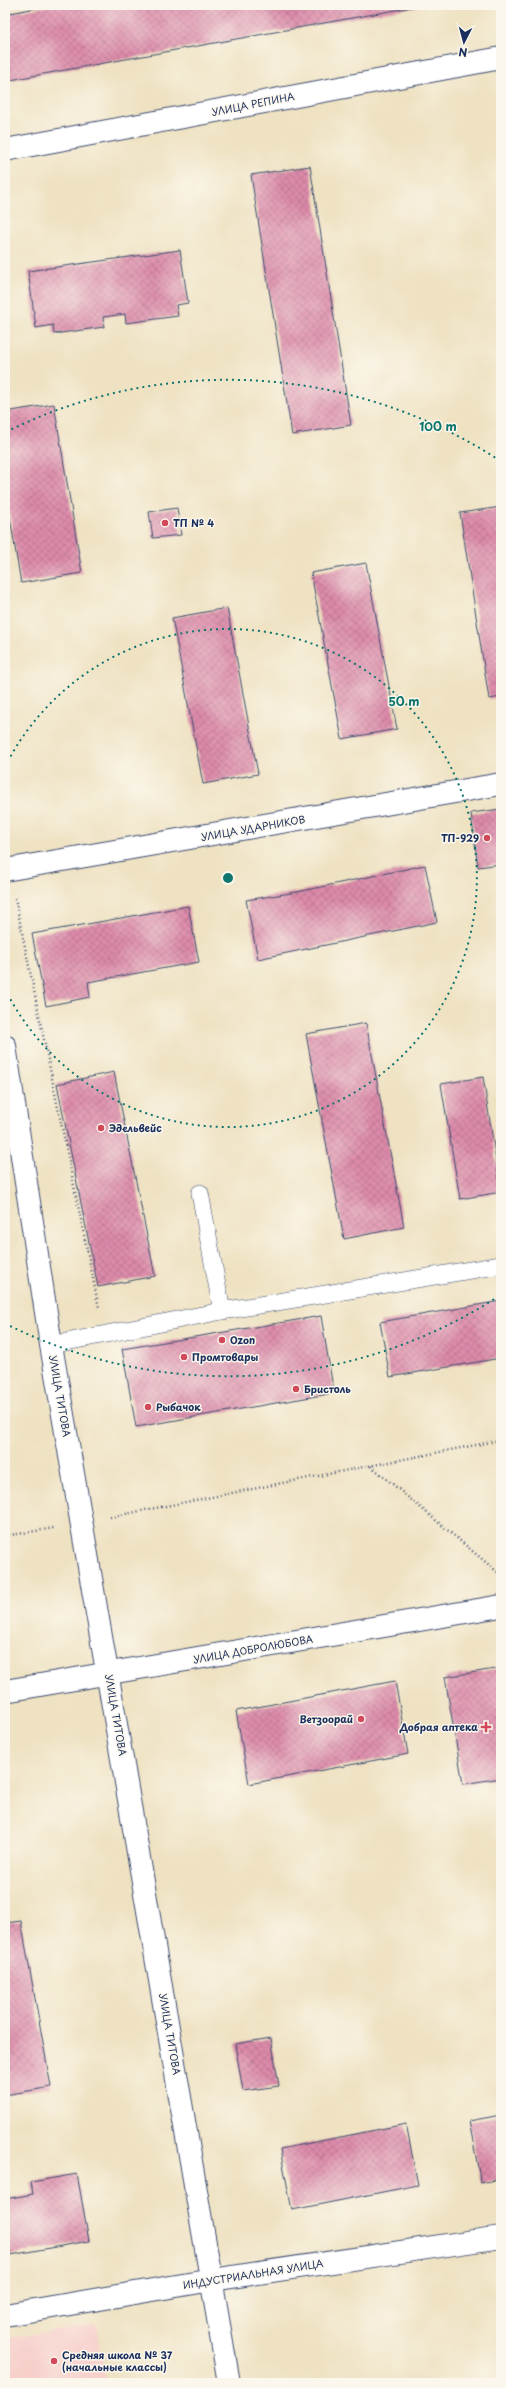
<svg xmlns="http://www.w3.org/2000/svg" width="506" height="2388" font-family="'Playpen Sans',sans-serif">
<defs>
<pattern id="building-cross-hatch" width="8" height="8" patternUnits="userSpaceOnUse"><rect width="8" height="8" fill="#de8baa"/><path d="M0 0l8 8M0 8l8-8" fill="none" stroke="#b3728e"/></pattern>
</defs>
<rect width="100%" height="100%" fill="#fbf7ec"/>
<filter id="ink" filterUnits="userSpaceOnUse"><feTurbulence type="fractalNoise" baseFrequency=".025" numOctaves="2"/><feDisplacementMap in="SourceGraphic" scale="8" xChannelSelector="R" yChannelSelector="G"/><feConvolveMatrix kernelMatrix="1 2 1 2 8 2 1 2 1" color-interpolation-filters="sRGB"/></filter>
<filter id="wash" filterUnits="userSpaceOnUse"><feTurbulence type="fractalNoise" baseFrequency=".012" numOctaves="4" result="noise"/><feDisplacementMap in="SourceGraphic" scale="16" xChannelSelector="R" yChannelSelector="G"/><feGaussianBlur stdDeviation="0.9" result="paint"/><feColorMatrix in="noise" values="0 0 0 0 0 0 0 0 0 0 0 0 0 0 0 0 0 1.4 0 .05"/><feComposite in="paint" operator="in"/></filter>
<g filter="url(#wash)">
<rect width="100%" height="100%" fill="#efe2c2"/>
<path fill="#f7d0cc" d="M96 2324 106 2383H5V2339Z"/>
<g id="blocks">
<g fill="url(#building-cross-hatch)">
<path d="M52 5H418V6L5 81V14Z"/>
<path d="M310 166 351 425 292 435 251 175Z"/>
<path d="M180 250 188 303 176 305 178 316 126 323 125 314 103 317 104 327 54 334 53 325 36 328 28 271Z"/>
<path d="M54 404 82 573 21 583 5 488V412Z"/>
<path d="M501 507V697L489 699 460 513Z"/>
<path d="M177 508 181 535 153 538 149 512Z"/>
<path d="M366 563 397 729 342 739 311 573Z"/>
<path d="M227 608 258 774 203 784 172 618Z"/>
<path d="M501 809V864L478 867 471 813Z"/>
<path d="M425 865 437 922 258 959 246 900 297 892Z"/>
<path d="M188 906 199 962 88 982 90 997 46 1006 32 934Z"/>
<path d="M366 1023 404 1227 344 1239 306 1034Z"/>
<path d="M114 1072 155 1276 98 1287 57 1084Z"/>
<path d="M483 1077 501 1192 460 1199 441 1084Z"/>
<path d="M501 1301V1358L390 1377 380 1322Z"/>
<path d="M321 1316 334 1393 136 1427 122 1349Z"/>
<path d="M501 1668V1778L463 1784 445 1677Z"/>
<path d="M395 1681 408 1754 249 1784 236 1711Z"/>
<path d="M21 1921 51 2087 5 2095V1923Z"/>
<path d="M271 2038 279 2086 243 2091 235 2044Z"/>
<path d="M501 2115V2179L481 2183 469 2121Z"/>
<path d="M406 2124 418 2185 292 2210 280 2149Z"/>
<path d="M77 2174 89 2241 5 2256V2199L33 2194 31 2182Z"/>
</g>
</g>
</g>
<g filter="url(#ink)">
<use href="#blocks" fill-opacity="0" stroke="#3b4a6d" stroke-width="1"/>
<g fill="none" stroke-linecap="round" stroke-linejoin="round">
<g stroke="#3b4a6d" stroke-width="18">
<g id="service">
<path d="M222 1311 501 1265"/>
<path d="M51 1345 222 1311 200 1193"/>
</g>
</g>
<g stroke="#3b4a6d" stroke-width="24">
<g id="minor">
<path d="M5 150 501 58"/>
<path d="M5 870 501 784"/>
<path d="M5 1046 51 1345 229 2383"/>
<path d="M5 2315 212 2280 501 2237"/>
</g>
</g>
<g stroke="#3b4a6d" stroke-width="24">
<path id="tertiary" d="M5 1691 501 1606"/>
</g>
<g stroke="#3b4a6d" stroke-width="2.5" stroke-dasharray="1 3" stroke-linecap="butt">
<path d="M15 898 99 1308"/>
<path d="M371 1466 501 1575"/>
<path d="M110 1517 501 1440"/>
<path d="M5 1536 54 1528"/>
</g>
<use href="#service" stroke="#fff" stroke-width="17"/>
<use href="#minor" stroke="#fff" stroke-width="22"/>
<use href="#tertiary" stroke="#fff" stroke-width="22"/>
</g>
</g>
<g fill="none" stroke="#0f766e" stroke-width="2" stroke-dasharray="2 4">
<path d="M5 767A249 249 0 1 1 5 989"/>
<path d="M499 1296A498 498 0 0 1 6 1324M6 432A498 498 0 0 1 499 460"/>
</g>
<g fill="#d1495b" stroke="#fbf7ec" stroke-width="1.5">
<circle cx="165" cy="523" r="4"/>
<circle cx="487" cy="838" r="4"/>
<circle cx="101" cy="1128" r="4"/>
<circle cx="222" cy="1340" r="4"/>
<circle cx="184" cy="1357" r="4"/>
<circle cx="296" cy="1389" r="4"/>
<circle cx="148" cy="1407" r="4"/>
<circle cx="361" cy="1719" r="4"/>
<path d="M484 1721h4v4h4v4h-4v4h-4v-4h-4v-4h4z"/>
<circle cx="54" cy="2361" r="4"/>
</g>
<g text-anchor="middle" stroke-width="3" stroke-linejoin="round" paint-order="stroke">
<g font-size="10" fill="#1b2f5e" stroke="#fbf7ec">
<text transform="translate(253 104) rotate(-11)" y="4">УЛИЦА РЕПИНА</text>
<text transform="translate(253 828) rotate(-10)" y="4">УЛИЦА УДАРНИКОВ</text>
<text transform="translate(60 1396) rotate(80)" y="4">УЛИЦА ТИТОВА</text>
<text transform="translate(253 1649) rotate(-10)" y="4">УЛИЦА ДОБРОЛЮБОВА</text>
<text transform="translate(116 1715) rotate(80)" y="4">УЛИЦА ТИТОВА</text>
<text transform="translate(170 2034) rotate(80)" y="4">УЛИЦА ТИТОВА</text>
<text transform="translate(253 2274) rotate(-9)" y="4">ИНДУСТРИАЛЬНАЯ УЛИЦА</text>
</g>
<g font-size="10" font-weight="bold" fill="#1b2f5e" stroke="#fbf7ec" text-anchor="start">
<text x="173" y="527">ТП № 4</text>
<text x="479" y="842" text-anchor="end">ТП-929</text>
<text x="109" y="1132">Эдельвейс</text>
<text x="230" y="1344">Ozon</text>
<text x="192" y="1361">Промтовары</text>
<text x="304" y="1393">Бристоль</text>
<text x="156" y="1411">Рыбачок</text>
<text x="353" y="1723" text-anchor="end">Ветзоорай</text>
<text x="478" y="1731" text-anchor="end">Добрая аптека</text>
<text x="62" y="2359">Средняя школа № 37<tspan x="62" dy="12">(начальные классы)</tspan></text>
</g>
</g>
<circle cx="228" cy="878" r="6" fill="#0f766e" stroke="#fbf7ec" stroke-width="2"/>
<g font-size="12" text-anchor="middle" font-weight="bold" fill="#0f766e" stroke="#fbf7ec" stroke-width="3" stroke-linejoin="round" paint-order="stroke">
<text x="438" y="431">100 m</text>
<text x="404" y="706">50 m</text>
</g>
<rect width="506" height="2388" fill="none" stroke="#fbf7ec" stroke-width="20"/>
<g transform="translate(464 42) rotate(186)" stroke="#fbf7ec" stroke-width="3" paint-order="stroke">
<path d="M0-3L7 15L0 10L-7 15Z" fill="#1b2f5e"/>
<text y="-6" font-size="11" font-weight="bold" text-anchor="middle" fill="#1b2f5e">N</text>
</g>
</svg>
